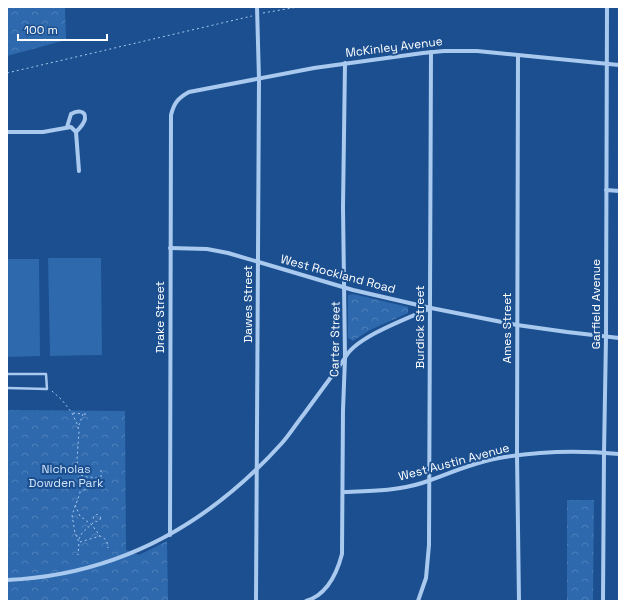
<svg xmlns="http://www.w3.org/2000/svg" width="626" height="608" font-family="'Space Grotesk',sans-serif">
<defs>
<pattern id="park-crowns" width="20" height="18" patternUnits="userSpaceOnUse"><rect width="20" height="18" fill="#2e69ad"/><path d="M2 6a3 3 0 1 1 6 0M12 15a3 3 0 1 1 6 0" fill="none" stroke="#4d80b9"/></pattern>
</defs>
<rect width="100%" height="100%" fill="#1b4f8f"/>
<g fill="#2e69ad">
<path d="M48 258H101L102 355 50 356Z"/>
<path d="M7 259H39L40 356 7 357Z"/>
</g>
<g fill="url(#park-crowns)">
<path d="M7 7H65L66 40 7 56Z"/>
<path d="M353 294 408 307V313L370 330 353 341 348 338V295Z"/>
<path d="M7 410 125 411 126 550 139 555 167 541 168 601H7Z"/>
<path d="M567 500H594L593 601H567Z"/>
</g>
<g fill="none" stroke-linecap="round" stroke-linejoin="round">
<g stroke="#a9c9ee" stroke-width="1" stroke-dasharray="2 3" stroke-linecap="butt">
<path d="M263 13 298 7"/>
<path d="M7 73 252 16"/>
<path d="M52 391 62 400 72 413 78 426 79 432 77 458 80 493 72 515 75 533 79 542 78 555"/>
<path d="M73 413 83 414 79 425"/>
<path d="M84 414H87L88 415"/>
<path d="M81 475 87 477 101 478C98 486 87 488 81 492"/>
<path d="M101 477V470"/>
<path d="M75 505 80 516 92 525 100 536 105 539 107 542 108 548"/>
<circle cx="97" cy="518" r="3.5"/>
<path d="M79 539 82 533 95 521"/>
<path d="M80 542 100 536"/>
</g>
<path stroke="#a9c9ee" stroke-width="2.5" d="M7 374H46L47 389 7 388"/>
<g stroke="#a9c9ee" stroke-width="4">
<path d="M518 55 517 455 519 601"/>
<path d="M67 127 71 114C76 111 86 109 85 119 84 124 79 129 76 132"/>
<path d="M7 132H43L71 127 76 132 79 171"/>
<path d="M606 190 619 191"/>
<path d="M170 248 207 249 228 253 353 290 431 308 517 325 567 332 619 338"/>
<path d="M343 492C369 491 397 491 422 483 446 475 469 464 494 459 536 451 577 450 619 454"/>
<path d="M170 535 171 115C174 103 178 98 189 92L314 68 423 53 444 51H477L619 65"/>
<path d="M7 580C119 575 208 525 282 443 290 434 296 424 304 414 318 395 331 377 345 358 355 337 409 318 431 308"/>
<path d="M256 601 259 79 257 7"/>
<path d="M306 601C327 595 337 573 342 554L343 410 345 358 343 207 345 63"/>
<path d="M418 601 426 578 429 545 431 52"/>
<path d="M603 601 604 453 606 337 607 7"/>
</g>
</g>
<g text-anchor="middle" stroke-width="4" stroke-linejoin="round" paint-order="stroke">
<g font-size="12" fill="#fff" stroke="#1b4f8f">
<text transform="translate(394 47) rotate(-7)" y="4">McKinley Avenue</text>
<text transform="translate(338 274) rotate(15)" y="4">West Rockland Road</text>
<text transform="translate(248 304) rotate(-90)" y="4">Dawes Street</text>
<text transform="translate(596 304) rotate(-90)" y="4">Garfield Avenue</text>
<text transform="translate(160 317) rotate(-90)" y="4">Drake Street</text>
<text transform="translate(420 327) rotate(-90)" y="4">Burdick Street</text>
<text transform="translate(507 328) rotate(-90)" y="4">Ames Street</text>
<text transform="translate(335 339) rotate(-89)" y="4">Carter Street</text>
<text transform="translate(454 462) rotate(-15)" y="4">West Austin Avenue</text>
</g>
<g font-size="12" fill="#cfe3fa" stroke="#1b4f8f">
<text x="66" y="473">Nicholas<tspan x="66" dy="14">Dowden Park</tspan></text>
</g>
</g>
<rect width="626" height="608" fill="none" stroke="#ffffff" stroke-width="16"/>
<path d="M18 34v6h89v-6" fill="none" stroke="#ffffff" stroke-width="2"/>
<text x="24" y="34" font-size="12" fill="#ffffff" stroke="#1b4f8f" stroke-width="3" paint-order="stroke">100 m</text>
</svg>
